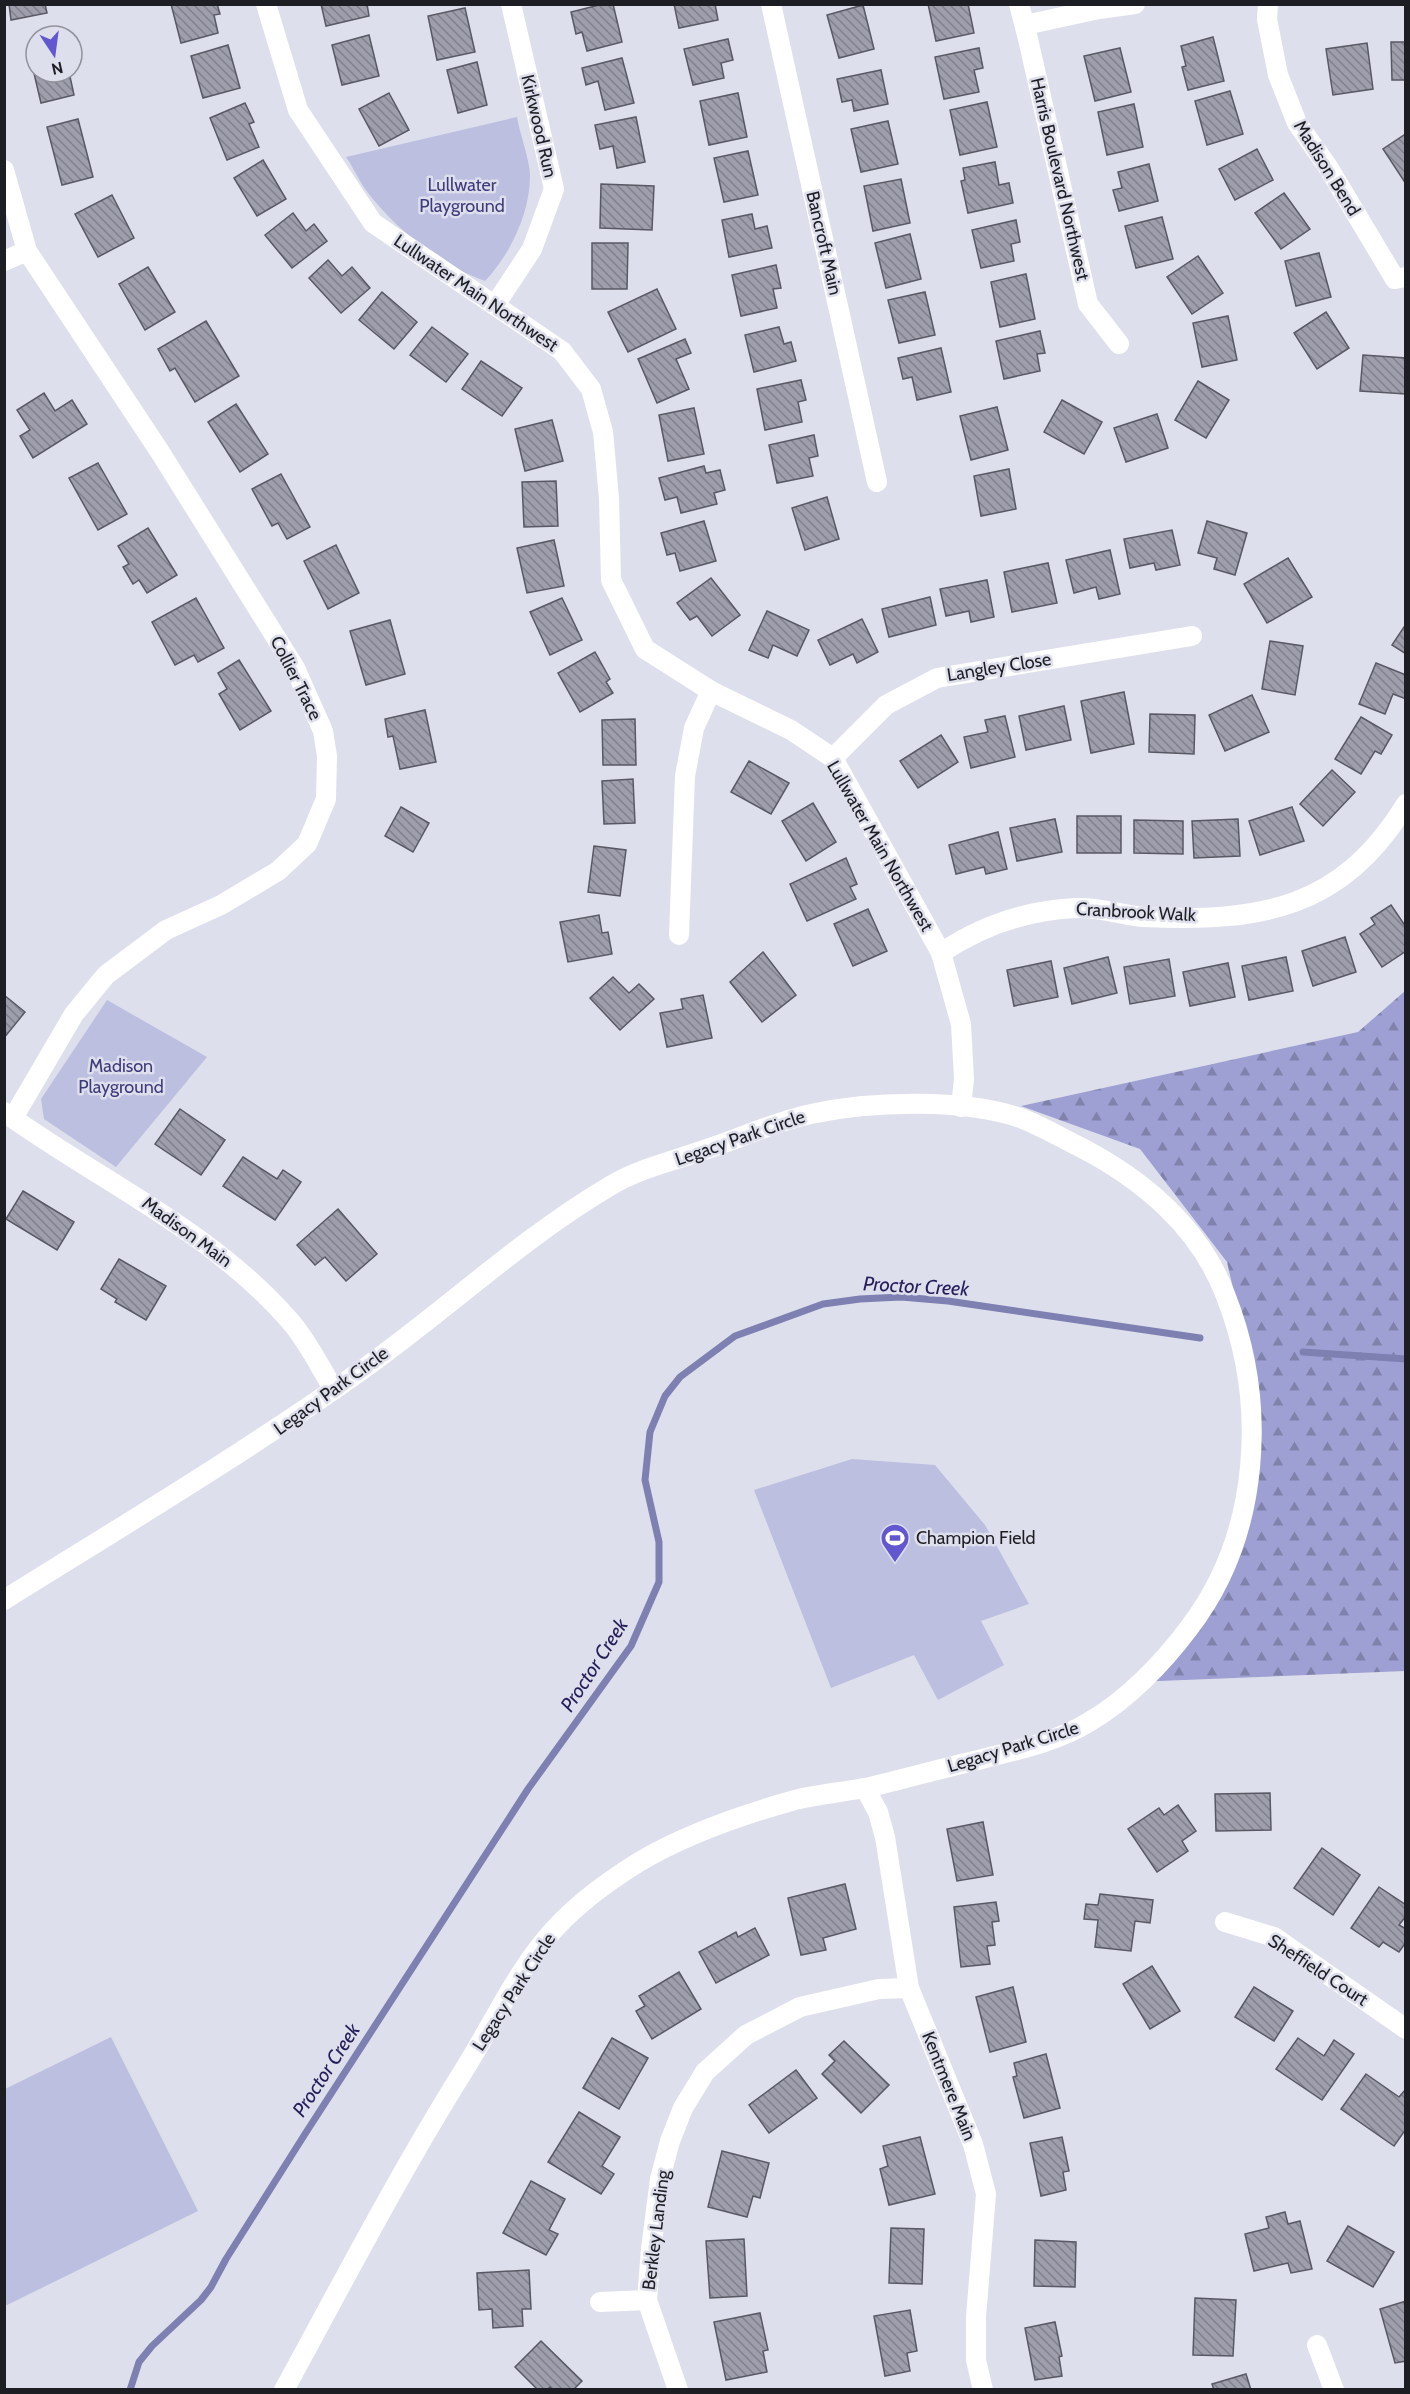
<svg xmlns="http://www.w3.org/2000/svg" width="1410" height="2394" font-family="Cabin,sans-serif">
<defs>
<pattern id="forest-firs" width="22" height="20" patternUnits="userSpaceOnUse" patternTransform="scale(1.5)"><rect width="22" height="20" fill="#9ea0d4"/><path d="M5 1l3.5 6h-7zM16 11l3.5 6h-7z" fill="#8082ac"/></pattern>
<pattern id="building-back-hatch" width="6" height="6" patternUnits="userSpaceOnUse" patternTransform="scale(1.5)"><rect width="6" height="6" fill="#9e9fac"/><path d="M-1 5l2 2M0 0l6 6M5-1l2 2" fill="none" stroke="#80818c"/></pattern>
</defs>
<rect width="100%" height="100%" fill="#dedfec"/>
<g fill="#bcbfe0">
<path d="M517 117C520 135 530 160 530 176 530 213 510 255 485 281 440 265 394 228 365 189 358 179 353 167 346 157Z"/>
<path d="M107 1000 207 1057 116 1167 44 1119 41 1099Z"/>
<path d="M852 1459 935 1465 985 1525 1029 1604 981 1621 1004 1665 938 1700 914 1655 831 1688 754 1490Z"/>
<path d="M111 2037 198 2211 5 2306V2089Z"/>
</g>
<path fill="url(#forest-firs)" d="M1405 991V1671L1134 1682 1214 1608 1250 1505 1257 1392 1227 1262 1140 1149 1021 1106 1358 1032Z"/>
<g fill="none" stroke-linecap="round" stroke-linejoin="round">
<g stroke="#7e80b2" stroke-width="7">
<path d="M1303 1352 1406 1359"/>
<path d="M130 2390 139 2362 152 2346 201 2300 211 2287 226 2259 305 2134 528 1789 631 1646 659 1582V1542L645 1480 650 1432 665 1396 680 1377 735 1336 823 1304 860 1299 901 1297 948 1301 1200 1338"/>
</g>
</g>
<g fill="url(#building-back-hatch)" stroke="#585964" stroke-width="1.5">
<path d="M9 4H45L47 13 11 20Z"/>
<path d="M171 4H217L220 14 214 15 218 33 181 43Z"/>
<path d="M321 4H367L369 16 326 26Z"/>
<path d="M603 4H613L622 42 587 51 582 32 576 34 571 12Z"/>
<path d="M674 4H715L718 20 679 28Z"/>
<path d="M928 4H968L974 33 936 41Z"/>
<path d="M863 5 874 49 839 58 827 15Z"/>
<path d="M465 8 475 52 437 60 428 16Z"/>
<path d="M369 35 379 76 342 85 332 45Z"/>
<path d="M1213 37 1224 81 1188 90 1182 67 1186 66 1181 46Z"/>
<path d="M728 39 733 60 721 63 724 78 693 85 684 49Z"/>
<path d="M1391 42H1406V80H1392Z"/>
<path d="M1367 43 1373 89 1333 95 1326 49Z"/>
<path d="M228 45 240 88 203 98 191 56Z"/>
<path d="M36 46V72H69L74 95 41 103 28 48Z"/>
<path d="M979 48 983 68 974 70 979 92 944 99 935 57Z"/>
<path d="M1120 48 1131 92 1095 101 1084 56Z"/>
<path d="M622 58 634 103 605 110 598 81 586 85 582 68Z"/>
<path d="M477 62 487 105 458 113 447 70Z"/>
<path d="M881 70 888 104 854 111 852 100 842 102 837 79Z"/>
<path d="M1230 91 1243 134 1207 145 1195 101Z"/>
<path d="M389 93 409 130 379 146 359 109Z"/>
<path d="M738 93 747 137 709 145 700 101Z"/>
<path d="M987 102 997 147 960 155 950 110Z"/>
<path d="M245 103 254 122 249 124 259 147 227 160 210 118Z"/>
<path d="M1134 104 1143 147 1107 155 1098 112Z"/>
<path d="M636 117 645 162 617 168 613 146 600 149 595 125Z"/>
<path d="M78 119 93 177 62 185 47 127Z"/>
<path d="M888 121 898 164 861 172 851 129Z"/>
<path d="M1404 135 1406 138V184L1383 149Z"/>
<path d="M1257 149 1273 180 1235 200 1219 169Z"/>
<path d="M748 151 758 195 724 202 714 158Z"/>
<path d="M263 160 286 199 257 216 234 178Z"/>
<path d="M995 162 999 185 1009 183 1013 203 968 213 961 181 965 180 963 168Z"/>
<path d="M1149 164 1158 201 1119 211 1113 190 1122 188 1118 172Z"/>
<path d="M901 179 910 223 873 231 864 186Z"/>
<path d="M601 184 654 186 652 230 600 228Z"/>
<path d="M1284 193 1310 229 1281 249 1255 213Z"/>
<path d="M112 195 134 238 98 257 75 214Z"/>
<path d="M293 213 306 231 314 224 327 241 292 268 265 235Z"/>
<path d="M752 214 755 229 767 226 772 248 729 257 722 220Z"/>
<path d="M1162 217 1173 259 1136 268 1125 226Z"/>
<path d="M1016 220 1020 242 1011 244 1014 261 981 268 972 230Z"/>
<path d="M910 234 921 279 886 288 875 243Z"/>
<path d="M592 243H628L627 289H592Z"/>
<path d="M1319 253 1331 297 1296 306 1285 261Z"/>
<path d="M1198 256 1223 293 1192 314 1167 277Z"/>
<path d="M328 260 342 276 352 267 370 288 341 313 309 278Z"/>
<path d="M776 265 781 288 773 289 777 308 741 316 732 275Z"/>
<path d="M148 267 175 312 145 330 119 284Z"/>
<path d="M1026 274 1035 319 1000 327 991 282Z"/>
<path d="M657 289 676 329 628 352 608 312Z"/>
<path d="M382 292 417 322 394 349 359 320Z"/>
<path d="M925 292 935 335 899 343 888 300Z"/>
<path d="M1326 312 1349 348 1317 369 1294 333Z"/>
<path d="M1228 316 1237 360 1202 367 1193 323Z"/>
<path d="M206 321 239 376 195 402 175 368 170 371 158 349Z"/>
<path d="M432 327 468 354 446 382 410 355Z"/>
<path d="M779 327 784 344 791 342 796 361 754 372 745 335Z"/>
<path d="M1040 331 1045 353 1037 354 1040 371 1004 379 996 341Z"/>
<path d="M685 339 691 353 676 359 689 389 657 403 638 359Z"/>
<path d="M941 348 951 392 917 400 912 377 903 379 898 358Z"/>
<path d="M1363 355 1406 358V394L1360 391Z"/>
<path d="M481 361 522 388 502 416 462 389Z"/>
<path d="M801 380 806 400 798 402 802 422 765 430 757 389Z"/>
<path d="M1198 381 1229 400 1206 438 1175 420Z"/>
<path d="M44 393 55 411 72 400 87 424 33 458 20 436 30 430 17 410Z"/>
<path d="M1062 400 1102 422 1084 454 1044 432Z"/>
<path d="M236 404 268 454 240 472 208 422Z"/>
<path d="M997 407 1008 450 971 460 960 416Z"/>
<path d="M694 408 704 454 668 461 659 415Z"/>
<path d="M1157 414 1168 448 1126 462 1114 428Z"/>
<path d="M552 420 563 461 525 471 515 429Z"/>
<path d="M814 435 818 456 809 458 813 476 777 483 769 445Z"/>
<path d="M98 463 127 514 98 530 69 478Z"/>
<path d="M704 466 706 473 720 470 725 490 714 493 717 504 681 513 677 497 665 500 659 478Z"/>
<path d="M1009 469 1016 509 981 516 974 476Z"/>
<path d="M281 474 310 527 287 539 278 523 272 526 252 489Z"/>
<path d="M556 481 558 526 524 527 522 482Z"/>
<path d="M827 497 839 539 805 550 792 508Z"/>
<path d="M704 521 716 561 680 571 675 553 667 555 661 533Z"/>
<path d="M1207 521 1247 533 1235 575 1214 569 1217 558 1198 553Z"/>
<path d="M148 528 177 575 147 593 139 580 133 584 123 567 129 564 118 546Z"/>
<path d="M1172 530 1180 565 1156 570 1154 563 1130 568 1124 539Z"/>
<path d="M554 540 564 586 527 593 517 548Z"/>
<path d="M336 545 359 593 328 609 304 561Z"/>
<path d="M1110 550 1120 594 1099 599 1096 587 1074 593 1066 560Z"/>
<path d="M1288 558 1312 597 1267 623 1244 584Z"/>
<path d="M1048 563 1057 603 1012 612 1004 572Z"/>
<path d="M711 578 740 615 712 636 697 616 690 620 677 603Z"/>
<path d="M987 580 994 617 971 622 969 611 946 616 940 589Z"/>
<path d="M930 597 936 625 889 637 882 609Z"/>
<path d="M196 598 224 648 198 662 194 655 175 665 152 622Z"/>
<path d="M562 598 582 640 550 655 530 612Z"/>
<path d="M767 611 809 630 797 656 773 645 768 658 749 650Z"/>
<path d="M862 619 878 652 857 663 853 654 830 665 818 640Z"/>
<path d="M390 620 405 674 366 685 350 631Z"/>
<path d="M1406 624V654L1392 645Z"/>
<path d="M1270 641 1303 646 1295 695 1262 689Z"/>
<path d="M595 652 610 679 606 682 613 693 580 712 558 673Z"/>
<path d="M239 660 271 711 240 730 219 694 227 689 218 673Z"/>
<path d="M1376 663 1406 675V699L1393 694 1385 714 1359 704Z"/>
<path d="M1124 692 1134 744 1091 753 1081 701Z"/>
<path d="M1252 695 1269 732 1225 751 1209 715Z"/>
<path d="M1064 706 1071 740 1026 750 1019 716Z"/>
<path d="M425 710 436 762 400 769 393 736 388 737 385 719Z"/>
<path d="M1150 714 1195 715 1194 754 1149 752Z"/>
<path d="M1005 716 1015 757 971 768 964 737 988 732 985 720Z"/>
<path d="M1361 717 1392 735 1381 754 1375 751 1361 774 1335 759Z"/>
<path d="M635 719 636 765H603L602 720Z"/>
<path d="M941 735 958 762 918 788 900 761Z"/>
<path d="M749 761 789 783 771 814 731 792Z"/>
<path d="M1332 770 1355 792 1323 826 1300 804Z"/>
<path d="M633 779 635 823 604 824 602 781Z"/>
<path d="M813 803 836 842 806 861 782 821Z"/>
<path d="M401 807 429 823 413 852 385 836Z"/>
<path d="M1292 807 1304 841 1260 855 1249 821Z"/>
<rect x="1077" y="816" width="44" height="37"/>
<path d="M1055 819 1062 852 1017 861 1010 828Z"/>
<path d="M1238 819 1240 856 1194 858 1192 821Z"/>
<path d="M1134 820 1183 821V854L1134 853Z"/>
<path d="M998 832 1007 869 986 874 984 867 956 874 949 845Z"/>
<path d="M594 846 626 850 620 896 588 892Z"/>
<path d="M846 858 857 884 850 887 856 899 807 921 790 884Z"/>
<path d="M1391 905 1406 927V951L1382 967 1360 934 1375 924 1371 918Z"/>
<path d="M868 909 887 951 853 966 834 924Z"/>
<path d="M599 915 602 933 608 932 612 954 568 962 560 922Z"/>
<path d="M1345 937 1356 972 1313 986 1302 951Z"/>
<path d="M763 952 796 995 762 1022 730 982Z"/>
<path d="M1108 957 1117 993 1072 1004 1064 968Z"/>
<path d="M1286 957 1293 991 1249 1000 1242 966Z"/>
<path d="M1169 959 1175 996 1130 1004 1124 967Z"/>
<path d="M1051 961 1058 997 1014 1006 1007 970Z"/>
<path d="M1228 963 1235 997 1190 1006 1183 972Z"/>
<path d="M613 977 629 993 639 984 654 999 620 1030 590 998Z"/>
<path d="M4 995 25 1012 4 1038Z"/>
<path d="M703 995 712 1038 667 1047 660 1013 683 1009 681 999Z"/>
<path d="M180 1109 225 1140 201 1175 155 1144Z"/>
<path d="M243 1157 277 1179 283 1170 301 1182 275 1220 223 1186Z"/>
<path d="M23 1191 74 1222 57 1250 6 1219Z"/>
<path d="M338 1209 377 1254 346 1281 325 1257 315 1265 297 1245Z"/>
<path d="M119 1259 166 1286 146 1320 115 1302 117 1299 101 1289Z"/>
<path d="M1270 1793 1271 1830 1216 1831 1215 1794Z"/>
<path d="M1178 1805 1196 1831 1182 1841 1188 1851 1157 1872 1128 1829 1159 1808 1164 1815Z"/>
<path d="M983 1822 993 1875 957 1881 947 1829Z"/>
<path d="M1322 1848 1360 1875 1333 1915 1294 1888Z"/>
<path d="M845 1884 856 1929 823 1938 826 1950 801 1955 788 1898Z"/>
<path d="M1379 1887 1406 1905V1916L1399 1925 1406 1929V1942L1399 1952 1383 1942 1379 1947 1351 1928Z"/>
<path d="M1100 1894 1153 1900 1150 1923 1135 1921 1131 1951 1095 1947 1098 1920 1084 1919 1086 1904 1098 1905Z"/>
<path d="M996 1902 999 1921 992 1922 995 1945 987 1946 990 1964 961 1967 954 1907Z"/>
<path d="M755 1928 769 1955 716 1983 699 1952 736 1932 738 1937Z"/>
<path d="M1152 1966 1180 2011 1150 2029 1123 1984Z"/>
<path d="M679 1972 701 2009 652 2039 636 2011 645 2006 639 1996Z"/>
<path d="M1013 1987 1026 2042 990 2052 976 1997Z"/>
<path d="M1254 1987 1293 2011 1274 2041 1235 2017Z"/>
<path d="M612 2038 648 2058 619 2109 583 2088Z"/>
<path d="M1298 2038 1324 2056 1334 2040 1354 2054 1322 2100 1276 2069Z"/>
<path d="M844 2041 889 2085 861 2113 822 2074 835 2061 829 2055Z"/>
<path d="M1046 2054 1060 2108 1024 2118 1013 2077 1017 2076 1014 2063Z"/>
<path d="M796 2070 817 2098 769 2133 749 2105Z"/>
<path d="M1366 2074 1399 2097 1406 2089V2129L1394 2146 1341 2109Z"/>
<path d="M579 2112 620 2137 602 2166 614 2174 601 2194 548 2162Z"/>
<path d="M920 2137 935 2194 889 2205 880 2169 888 2166 883 2146Z"/>
<path d="M1062 2137 1069 2171 1063 2172 1066 2190 1041 2196 1030 2143Z"/>
<path d="M722 2151 769 2163 760 2198 753 2196 747 2217 708 2207Z"/>
<path d="M531 2181 565 2199 549 2230 558 2234 546 2255 503 2233Z"/>
<path d="M1285 2212 1288 2224 1300 2221 1312 2269 1291 2273 1288 2263 1254 2271 1245 2234 1269 2228 1266 2217Z"/>
<path d="M1348 2226 1394 2252 1373 2287 1327 2261Z"/>
<path d="M891 2228 924 2229 922 2284 889 2283Z"/>
<path d="M744 2239 747 2296 710 2298 706 2241Z"/>
<path d="M1035 2240 1076 2242 1075 2287 1034 2286Z"/>
<path d="M529 2270 531 2309H522L523 2326 493 2328 492 2309 479 2310 477 2273Z"/>
<path d="M1195 2298 1236 2300 1233 2356 1193 2355Z"/>
<path d="M1406 2301V2361L1395 2363 1380 2309Z"/>
<path d="M910 2310 917 2351 907 2353 910 2371 885 2376 874 2316Z"/>
<path d="M760 2313 768 2350 763 2351 767 2372 726 2380 714 2322Z"/>
<path d="M1055 2322 1062 2356 1059 2357 1062 2376 1035 2380 1025 2328Z"/>
<path d="M541 2341 582 2381 573 2390H553L550 2387 547 2390H538L515 2367Z"/>
<path d="M1246 2374 1251 2390H1214L1212 2384Z"/>
</g>
<g fill="none" stroke-linecap="round" stroke-linejoin="round">
<g stroke="#fff" stroke-width="20">
<path d="M266 4 298 110 373 223 562 351 591 389 603 432 609 498 611 580 645 649 711 691 791 730 833 758 941 953 961 1024 964 1079 961 1107"/>
<path d="M771 4 877 482"/>
<path d="M1019 4 1028 39 1088 304 1119 344"/>
<path d="M1268 4 1267 19 1278 75 1297 123 1328 167 1395 279 1406 277"/>
<path d="M1025 25 1099 9 1135 4"/>
<path d="M4 170 27 251 160 452 295 668 323 731 327 756 326 799 307 844 278 871 221 905 166 930 106 975 74 1014 13 1118"/>
<path d="M4 261 27 251"/>
<path d="M495 305 532 249 554 189 511 4"/>
<path d="M833 758 886 705 937 678 1192 636"/>
<path d="M679 935 685 776 694 728 711 691"/>
<path d="M941 953C981 926 1028 910 1077 908 1100 907 1121 915 1144 917 1260 922 1341 910 1406 804"/>
<path d="M4 1112C100 1181 211 1230 290 1321 307 1340 320 1367 334 1390"/>
<path d="M4 1600C121 1527 239 1456 352 1377 440 1316 517 1241 610 1186 639 1168 677 1160 710 1148 743 1137 777 1121 811 1114 870 1101 966 1098 1023 1119 1041 1126 1060 1137 1078 1146 1141 1178 1199 1226 1225 1294 1268 1402 1261 1534 1189 1628 1163 1663 1127 1700 1089 1722 1055 1743 1012 1751 974 1761 939 1769 904 1779 870 1787 845 1792 819 1794 795 1800 741 1815 686 1834 639 1862 605 1883 570 1909 545 1940 513 1979 491 2027 464 2070 399 2174 343 2282 284 2390"/>
<path d="M865 1788 878 1812 885 1837 909 1988 973 2144 986 2194 976 2317V2360L983 2390"/>
<path d="M1225 1922 1274 1937 1406 2029"/>
<path d="M600 2302 647 2300"/>
<path d="M1317 2345 1334 2390"/>
<path d="M678 2390 647 2300 651 2249 660 2179 670 2141 683 2108 705 2072 746 2035 800 2007 879 1989 909 1988"/>
</g>
</g>
<defs>
<g id="stadium-pin" transform="scale(1.5)"><path d="M0 17L-7.5 6A9.5 9.5 0 1 1 7.5 6Z" fill="#6257cf" stroke="#dedfec"/><path d="M0-5a6.5 5 0 1 0 0 10a6.5 5 0 1 0 0-10ZM-3.5-1.8h7v3.6h-7Z" fill="#fff"/></g>
</defs>
<g fill-rule="evenodd">
<use href="#stadium-pin" x="895" y="1538"/>
</g>
<g text-anchor="middle" stroke-width="5" stroke-linejoin="round" paint-order="stroke">
<g font-size="18" fill="#1d1e23" stroke="#dedfec">
<text transform="translate(539 126) rotate(77)" y="6">Kirkwood Run</text>
<text transform="translate(1327 168) rotate(58)" y="6">Madison Bend</text>
<text transform="translate(1060 179) rotate(77)" y="6">Harris Boulevard Northwest</text>
<text transform="translate(824 243) rotate(77)" y="6">Bancroft Main</text>
<text transform="translate(476 293) rotate(34)" y="6">Lullwater Main Northwest</text>
<text transform="translate(999 667) rotate(-9)" y="6">Langley Close</text>
<text transform="translate(296 678) rotate(63)" y="6">Collier Trace</text>
<text transform="translate(880 846) rotate(60)" y="6">Lullwater Main Northwest</text>
<text transform="translate(1136 912) rotate(3)" y="6">Cranbrook Walk</text>
<text transform="translate(740 1138) rotate(-19)" y="6">Legacy Park Circle</text>
<text transform="translate(187 1232) rotate(36)" y="6">Madison Main</text>
<text transform="translate(331 1391) rotate(-36)" y="6">Legacy Park Circle</text>
<text transform="translate(1013 1747) rotate(-17)" y="6">Legacy Park Circle</text>
<text transform="translate(1318 1970) rotate(33)" y="6">Sheffield Court</text>
<text transform="translate(514 1992) rotate(-57)" y="6">Legacy Park Circle</text>
<text transform="translate(949 2086) rotate(68)" y="6">Kentmere Main</text>
<text transform="translate(656 2230) rotate(-83)" y="6">Berkley Landing</text>
</g>
<g font-size="18" fill="#3e3b7b" stroke="#dedfec">
<text x="462" y="191">Lullwater<tspan x="462" dy="21">Playground</tspan></text>
<text x="121" y="1072">Madison<tspan x="121" dy="21">Playground</tspan></text>
</g>
<g font-size="18" fill="#1d1e23" stroke="#dedfec" text-anchor="start">
<text x="916" y="1544">Champion Field</text>
</g>
<g font-size="20" font-style="italic" fill="#251e5b" stroke="#dedfec">
<text transform="translate(916 1286) rotate(3)" y="7">Proctor Creek</text>
<text transform="translate(594 1665) rotate(-57)" y="7">Proctor Creek</text>
<text transform="translate(326 2070) rotate(-57)" y="7">Proctor Creek</text>
</g>
</g>
<rect width="1410" height="2394" fill="none" stroke="#1d1e23" stroke-width="12"/>
<g transform="translate(54 54) rotate(167)"><circle r="28" fill="#dedfec" stroke="#91929c" stroke-width="1.5"/>
<path d="M0-4.5L10 22L0 15L-10 22Z" fill="#6257cf"/>
<text y="-9" font-size="16" font-weight="bold" text-anchor="middle" fill="#1d1e23">N</text>
</g>
</svg>
